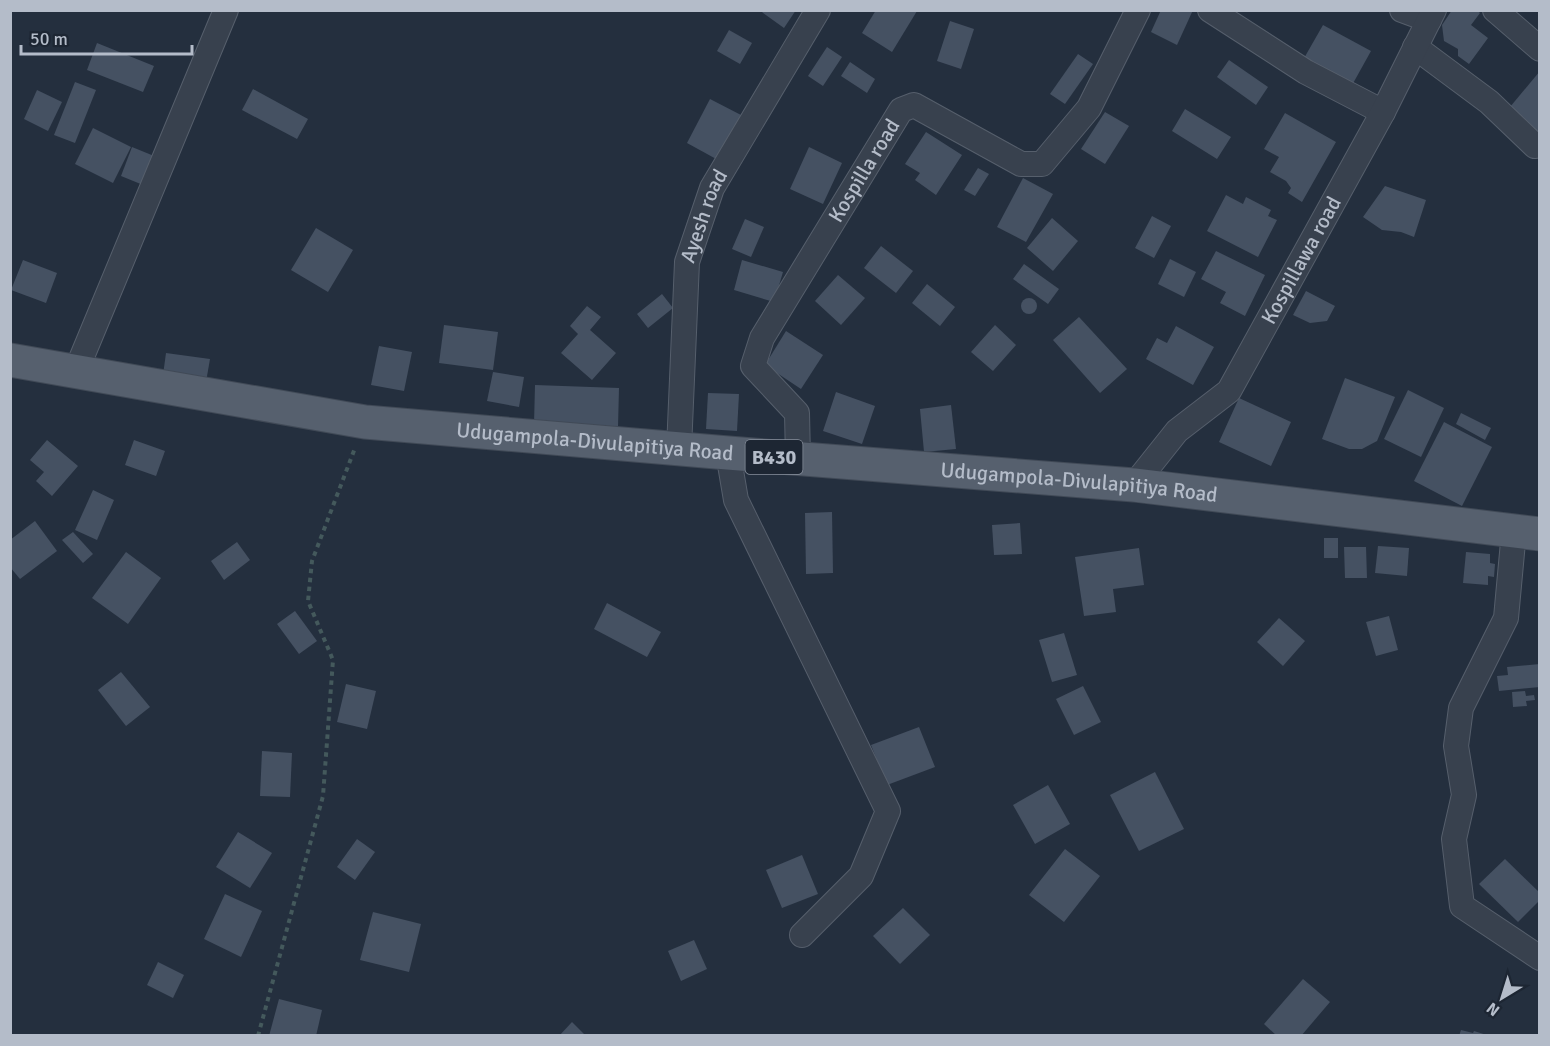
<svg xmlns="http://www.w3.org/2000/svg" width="1550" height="1046" font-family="Signika,sans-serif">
<rect width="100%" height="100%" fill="#242f3e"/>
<g fill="#455162">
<path d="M759 10H796L784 28Z"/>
<path d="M876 10 917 11 892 52 862 33Z"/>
<path d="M1161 10H1193L1177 45 1151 32Z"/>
<path d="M1452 10H1477L1480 13 1471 25 1488 38 1469 64 1458 56V49L1444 41 1442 25Z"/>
<path d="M950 21 974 29 961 69 937 61Z"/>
<path d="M1323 25 1371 51 1351 87 1303 60Z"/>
<path d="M729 30 752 43 740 64 717 51Z"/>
<path d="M97 43 154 66 143 92 87 70Z"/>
<path d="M827 47 842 57 823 86 808 76Z"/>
<path d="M1078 54 1093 64 1065 104 1050 94Z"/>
<path d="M1229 60 1268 87 1256 105 1217 77Z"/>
<path d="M850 62 875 79 867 93 841 76Z"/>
<path d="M1540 71V137L1505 113Z"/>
<path d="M75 82 96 90 75 143 54 135Z"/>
<path d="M253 89 308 119 297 139 242 110Z"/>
<path d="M37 90 62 102 48 131 24 119Z"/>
<path d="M710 99 741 115 718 160 687 143Z"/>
<path d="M1185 109 1231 137 1217 159 1172 131Z"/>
<path d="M1105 112 1129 126 1105 164 1081 149Z"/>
<path d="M1285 113 1336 142 1302 202 1288 193 1291 188 1286 181 1270 172 1279 157 1264 149Z"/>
<path d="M93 128 131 147 113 183 75 164Z"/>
<path d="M926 132 962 155 936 195 915 180 920 173 905 164Z"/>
<path d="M132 147 159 158 148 187 121 176Z"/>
<path d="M809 147 842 163 823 204 790 189Z"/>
<path d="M978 168 989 174 975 196 964 190Z"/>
<path d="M1023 178 1053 194 1026 242 997 227Z"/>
<path d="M1385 186 1426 200 1414 237 1401 232 1382 230 1363 217Z"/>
<path d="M1226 195 1243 204 1246 197 1271 210 1268 216 1277 220 1258 257 1207 231Z"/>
<path d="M1152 216 1171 226 1154 258 1135 248Z"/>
<path d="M1052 218 1078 241 1053 271 1027 248Z"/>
<path d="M745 219 764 227 751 257 732 249Z"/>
<path d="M316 228 353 250 328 292 291 270Z"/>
<path d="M881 246 913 271 896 293 864 268Z"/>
<path d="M1216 251 1265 275 1245 316 1220 303 1226 292 1201 279Z"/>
<path d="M1170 259 1196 272 1184 297 1158 284Z"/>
<path d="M23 260 57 273 46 303 11 290Z"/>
<path d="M742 260 783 272 774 302 734 290Z"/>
<path d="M1024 264 1059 289 1048 304 1013 279Z"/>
<path d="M838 275 865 298 841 325 815 301Z"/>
<path d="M927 284 955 307 940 326 912 303Z"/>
<path d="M1306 291 1335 306 1327 321 1310 323 1293 315Z"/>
<path d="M662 294 673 308 648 328 637 314Z"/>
<circle cx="1029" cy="306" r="8"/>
<path d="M587 306 601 317 590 330 616 353 592 380 561 353 578 334 570 326Z"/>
<path d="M1079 317 1127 369 1100 393 1053 340Z"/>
<path d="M444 325 498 332 493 370 439 363Z"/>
<path d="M995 325 1016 345 993 371 971 352Z"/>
<path d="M1176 326 1214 347 1193 385 1146 359 1157 338 1167 343Z"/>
<path d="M786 331 823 355 801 389 765 365Z"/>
<path d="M379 346 412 352 404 391 371 385Z"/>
<path d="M166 353 210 359 206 382 163 375Z"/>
<path d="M493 372 524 377 519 407 487 401Z"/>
<path d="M1345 378 1395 397 1377 441 1362 449H1349L1322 439Z"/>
<path d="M535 385 619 388 618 427 534 424Z"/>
<path d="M1408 390 1444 408 1421 457 1384 439Z"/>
<path d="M836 392 875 406 862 444 823 431Z"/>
<path d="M708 393 739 394 737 431 706 429Z"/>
<path d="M1239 398 1291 422 1271 466 1219 442Z"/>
<path d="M951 405 956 449 924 452 920 409Z"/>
<path d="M1461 413 1491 428 1485 440 1456 424Z"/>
<path d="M1444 422 1492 447 1462 506 1414 481Z"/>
<path d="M47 440 78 466 52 496 36 481 44 472 30 460Z"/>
<path d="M134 440 165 451 156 476 125 465Z"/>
<path d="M93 490 114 500 97 540 75 530Z"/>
<path d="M832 512 833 573 806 574 805 513Z"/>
<path d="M35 521 57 551 20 579 10 567V540Z"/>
<path d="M1020 523 1022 554 994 555 992 525Z"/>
<path d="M73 532 93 554 83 563 62 540Z"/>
<rect x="1324" y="538" width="14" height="20"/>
<path d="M237 542 250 560 224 580 211 561Z"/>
<path d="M1378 546 1409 548 1407 576 1375 573Z"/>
<path d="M1344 547H1366L1367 578H1345Z"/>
<path d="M1139 548 1144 585 1113 589 1116 612 1084 616 1075 557Z"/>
<path d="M126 552 161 578 128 624 92 598Z"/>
<path d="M1466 552 1490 554V563L1495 564 1494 577 1488 576V585L1463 583Z"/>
<path d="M607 603 661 632 647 657 594 629Z"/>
<path d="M295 611 317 641 299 654 277 624Z"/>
<path d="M1389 616 1398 650 1376 656 1366 622Z"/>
<path d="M1279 618 1305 641 1283 666 1257 642Z"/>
<path d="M1064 633 1077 675 1052 682 1039 640Z"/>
<path d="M1540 664V687L1499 691 1497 676 1508 675 1507 667Z"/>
<path d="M121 672 150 707 126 726 98 690Z"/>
<path d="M346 684 376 691 367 729 337 722Z"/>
<path d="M1083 686 1101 722 1074 735 1056 699Z"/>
<path d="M1525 691 1526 696 1534 695 1535 700 1526 701 1527 706 1513 707 1512 692Z"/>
<path d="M919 727 935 767 887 785 871 745Z"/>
<path d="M262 751 292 753 290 797 260 796Z"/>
<path d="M1155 772 1184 829 1139 851 1110 795Z"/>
<path d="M1048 785 1070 824 1035 844 1013 805Z"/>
<path d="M238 832 272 853 250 888 216 867Z"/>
<path d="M357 839 375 852 355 880 337 867Z"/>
<path d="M1065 849 1100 876 1064 922 1029 895Z"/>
<path d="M802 855 818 894 782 908 766 870Z"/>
<path d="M1505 859 1540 893V900L1518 922 1479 884Z"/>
<path d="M225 894 262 911 241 957 204 939Z"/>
<path d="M903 908 930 935 900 964 873 936Z"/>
<path d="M373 912 421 924 409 972 360 960Z"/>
<path d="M694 940 707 969 681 981 668 951Z"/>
<path d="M158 962 184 975 173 998 147 985Z"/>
<path d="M1303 979 1330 1002 1301 1036H1277L1264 1024Z"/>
<path d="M279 999 322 1010 316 1036H269Z"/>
<path d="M572 1022 586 1036H559Z"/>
<path d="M1461 1030 1473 1033 1474 1031 1490 1036H1459Z"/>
</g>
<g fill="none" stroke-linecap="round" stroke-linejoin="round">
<g stroke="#565f6c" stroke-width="26">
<g id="minor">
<path d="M1210 10 1306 72 1383 112"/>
<path d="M1402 10 1429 20"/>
<path d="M1495 10 1540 49"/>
<path d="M1415 47 1489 102 1535 146"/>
<path d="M76 371 226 10"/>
<path id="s1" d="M679 449 687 262 712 188 818 10"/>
<path d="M728 453 736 500 888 811 861 876 802 935"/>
<path id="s2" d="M798 459 797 413 753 366 762 338 901 110 914 105 1021 164H1042L1089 108 1138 10"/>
<path id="s3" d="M1134 485 1177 431 1229 391 1383 112 1434 10"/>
<path d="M1514 531 1506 618 1461 708 1456 746 1464 795 1454 839 1462 906 1540 958"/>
</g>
</g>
<g stroke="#414a57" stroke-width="35">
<g id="primary">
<path id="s4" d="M10 360 365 422 728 453 1134 485 1540 534"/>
</g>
</g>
<path stroke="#44595c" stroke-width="4" stroke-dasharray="4.5 4.5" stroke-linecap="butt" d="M258 1036 323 796 333 660 308 601 312 561 355 448"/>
<use href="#minor" stroke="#38414e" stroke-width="24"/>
<use href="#primary" stroke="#56606e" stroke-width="33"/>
</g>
<g text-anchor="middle" stroke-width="5" stroke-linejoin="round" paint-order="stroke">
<rect fill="#1d2633" stroke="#878f9c" stroke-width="1.5" x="745.5" y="440" width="57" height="34" rx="4.5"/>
<g font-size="20" font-weight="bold" fill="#b4bcc9">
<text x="774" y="464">B430</text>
</g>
<g font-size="21" fill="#b4bcc9" stroke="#1d2633">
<text dy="7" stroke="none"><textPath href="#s2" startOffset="336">Kospilla road</textPath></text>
<text dy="7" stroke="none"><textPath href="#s1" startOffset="236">Ayesh road</textPath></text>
<text dy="7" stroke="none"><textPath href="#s3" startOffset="284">Kospillawa road</textPath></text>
<text dy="7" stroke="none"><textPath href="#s4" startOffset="591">Udugampola-Divulapitiya Road</textPath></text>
<text dy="7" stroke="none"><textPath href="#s4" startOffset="1077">Udugampola-Divulapitiya Road</textPath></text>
</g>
</g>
<rect width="1550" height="1046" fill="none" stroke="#b4bcc9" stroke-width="24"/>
<g transform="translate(1502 998) rotate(218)" stroke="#1d2633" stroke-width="4.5" paint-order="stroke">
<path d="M0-4.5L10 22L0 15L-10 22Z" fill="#b4bcc9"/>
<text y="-9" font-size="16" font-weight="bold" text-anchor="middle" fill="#b4bcc9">N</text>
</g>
<path d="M21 45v9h171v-9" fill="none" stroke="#b4bcc9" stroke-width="3"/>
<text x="30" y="45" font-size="18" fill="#b4bcc9" stroke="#1d2633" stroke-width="4.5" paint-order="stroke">50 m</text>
</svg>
